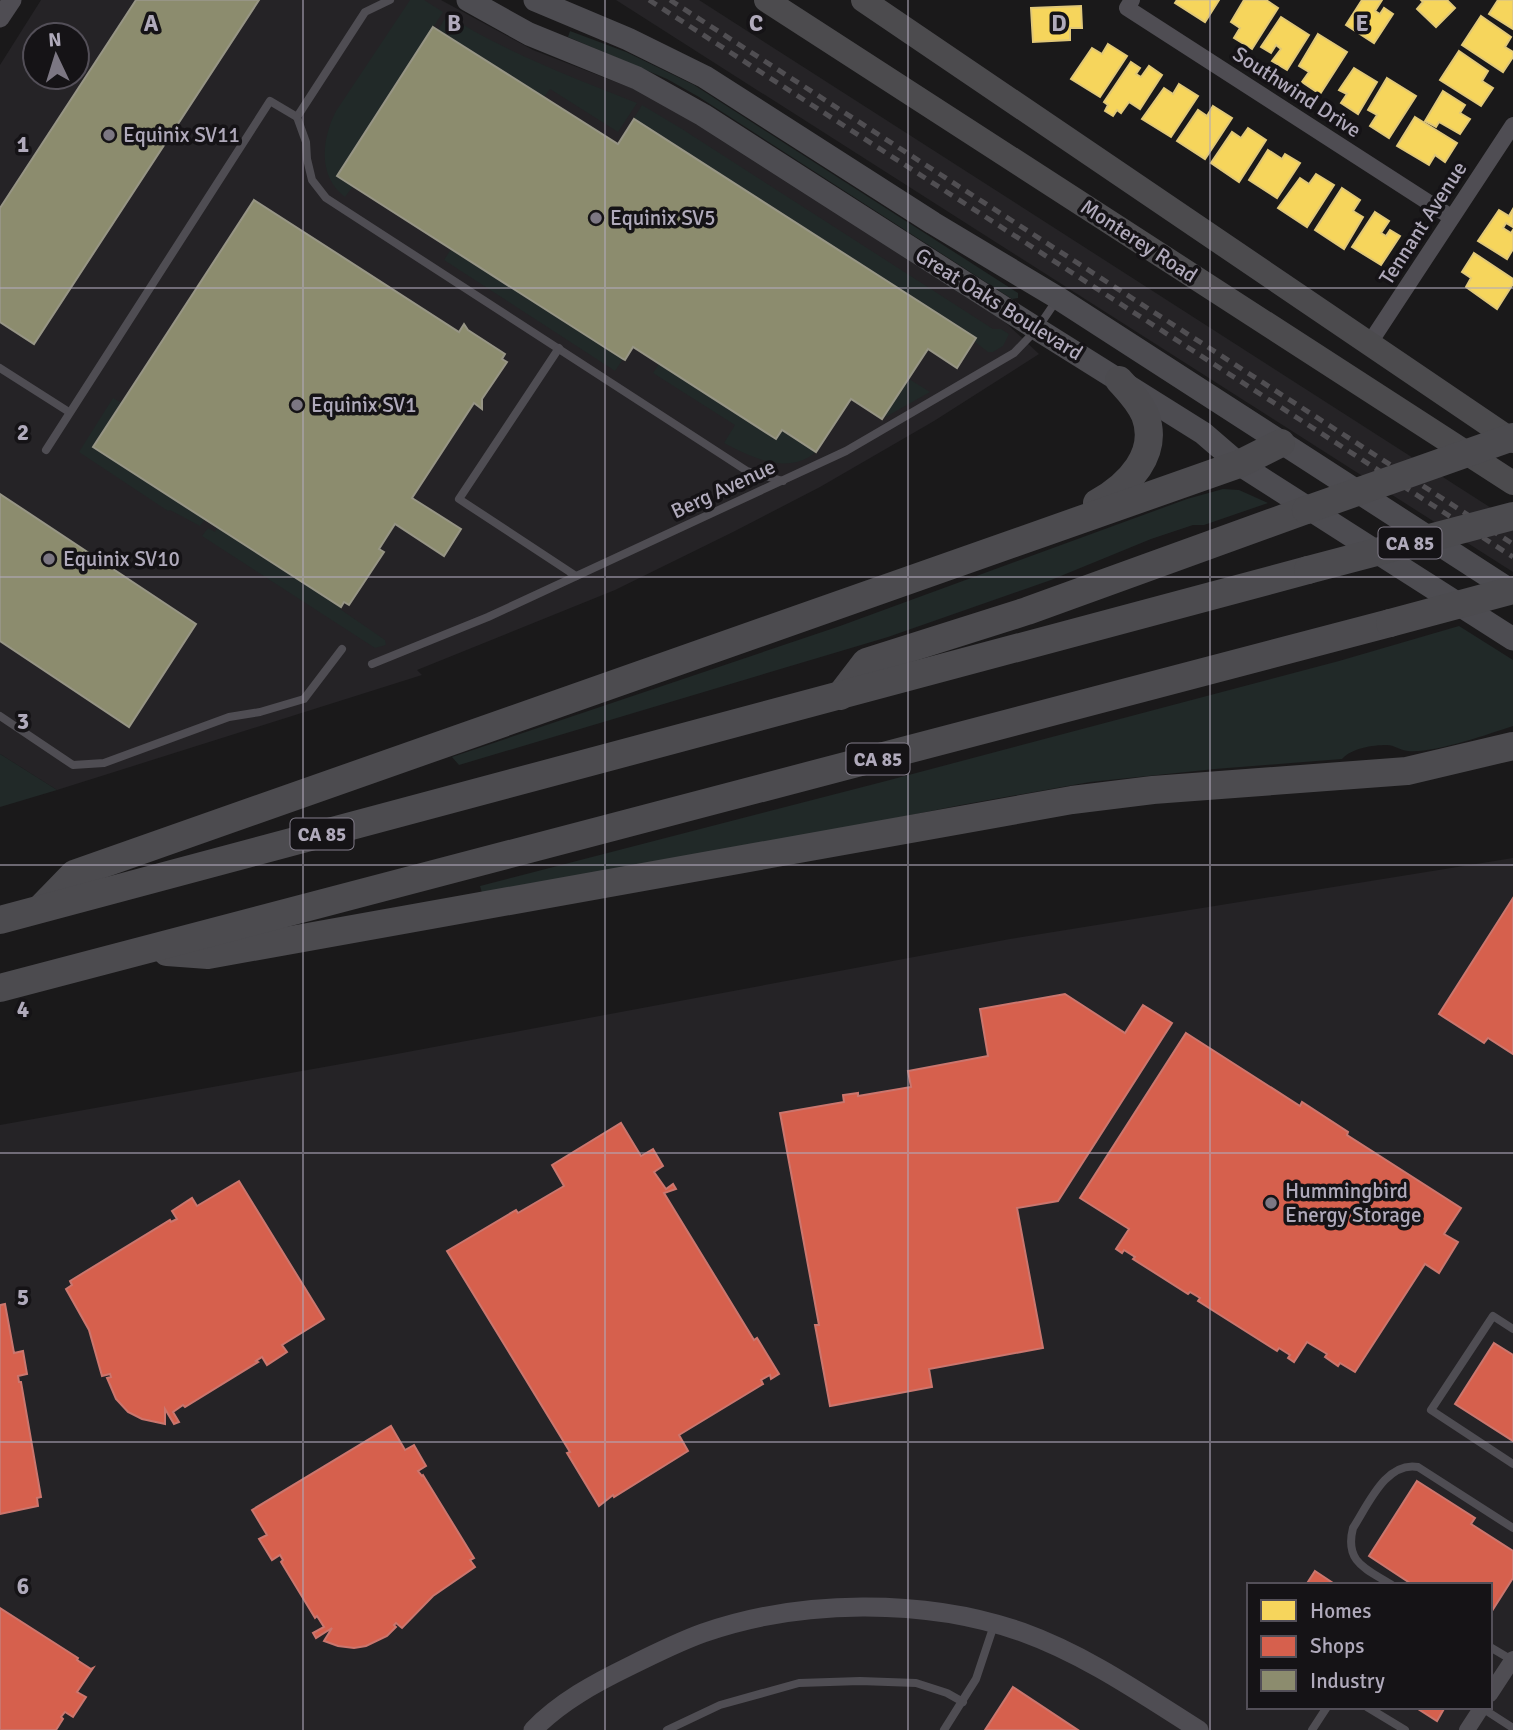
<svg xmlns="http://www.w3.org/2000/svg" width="1513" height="1730" font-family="Signika,sans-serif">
<rect width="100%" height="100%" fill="#1a191a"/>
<g fill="#252326" fill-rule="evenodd">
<path d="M41 0H441L533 50 652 96 1005 322 1039 354 934 421 820 487 733 532 615 590 417 670 422 675 57 790 0 754V65ZM35 35H77V77H35Z"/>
<path d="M616 0H699L1513 522V572Z"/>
<path d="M1513 858V1730H0V1125L386 1056 1010 939ZM1249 1585H1490V1707H1249Z"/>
</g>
<g fill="#212928">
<path d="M410 0H424L443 12 338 176 353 186 345 197C317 176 322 138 336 111Z"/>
<path d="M447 15C507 53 571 77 637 103L618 132 550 89 544 97 438 30Z"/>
<path d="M570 31 626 52 694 85 1018 293V298L1012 299 699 97 667 79 568 37Z"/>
<path d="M642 105 682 129 993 329H1001L1009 334 1003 346 993 352H988L975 342 977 338 634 118Z"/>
<path d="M451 249 623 359 615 371 444 260Z"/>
<path d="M659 364 776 439 782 430 816 452C788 476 751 457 724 443L735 425 653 373Z"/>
<path d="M909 379 930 392 882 419Z"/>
<path d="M113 398 122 403 205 519 200 526 170 510 168 511 79 452Z"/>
<path d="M1223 489 1239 490 1268 503 1204 525H1193L1151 539 1051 580 888 637 459 765 452 757 840 626 1187 499Z"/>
<path d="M217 527 341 607 340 609 385 640 386 645 375 648 202 536 208 528 215 532Z"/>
<path d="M1459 626 1513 660V726C1489 734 1431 754 1408 751 1400 750 1394 745 1387 745 1372 745 1352 748 1342 759L1215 769 1090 782 961 805 484 900 480 886 886 781 1339 661Z"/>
<path d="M0 754 57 790 0 807Z"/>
</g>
<g fill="#f6d55c" stroke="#e1c878" stroke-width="2">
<path d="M1177 0H1219L1205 22 1175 3Z"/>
<path d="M1244 0H1266L1278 8 1252 49 1234 38 1240 28 1231 22Z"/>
<path d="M1362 0H1382L1375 11 1380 14 1384 8 1393 14 1374 43 1346 25Z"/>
<path d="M1421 0H1447L1455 8 1436 27 1417 9 1423 2Z"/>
<path d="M1498 0H1513V29L1489 14Z"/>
<path d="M1081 6 1082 28H1070V40L1033 42 1031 8Z"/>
<path d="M1481 16 1511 37 1505 47 1513 52V57L1503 72 1462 45Z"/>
<path d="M1281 17 1309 35 1287 70 1272 61 1281 49 1276 45 1271 53 1261 47Z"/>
<path d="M1318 34 1347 52 1320 94 1302 82 1309 72 1299 66Z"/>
<path d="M1108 44 1127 56 1100 97 1071 79 1092 48 1102 54Z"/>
<path d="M1459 51 1488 71 1482 81 1493 88 1481 106 1440 80Z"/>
<path d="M1131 62 1140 68 1136 74 1141 77 1149 66 1162 75 1140 109 1129 102 1121 113 1117 110 1113 116 1105 111 1108 105 1104 102Z"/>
<path d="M1354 68 1377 82 1358 114 1341 103 1347 94 1339 90Z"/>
<path d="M1387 78 1416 96 1389 138 1370 126 1377 115 1368 110Z"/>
<path d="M1179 84 1198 96 1171 137 1142 119 1164 88 1173 94Z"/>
<path d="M1443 91 1465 105 1460 113 1470 119 1460 134 1439 122 1436 127 1425 121Z"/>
<path d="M1213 106 1232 118 1205 159 1177 141 1198 110 1207 116Z"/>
<path d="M1415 117 1457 143 1445 162 1435 155 1429 165 1397 146Z"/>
<path d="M1248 128 1266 140 1239 182 1211 163 1232 132 1241 138Z"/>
<path d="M1268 150 1282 159 1285 154 1300 163 1277 198 1249 180Z"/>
<path d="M1316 174 1334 185 1307 227 1278 208 1300 178 1309 184Z"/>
<path d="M1342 188 1360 200 1353 211 1363 217 1344 249 1315 230Z"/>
<path d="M1513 209V227L1506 223 1503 228 1511 233 1513 230V249L1507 259 1478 241 1499 210 1509 216Z"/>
<path d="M1375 212 1389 221 1381 233 1386 236 1390 230 1400 236 1381 265 1352 247Z"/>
<path d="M1474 253 1513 279V284L1497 309 1466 287 1471 278 1462 272Z"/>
</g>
<g fill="#d6604d" stroke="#cb766e" stroke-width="2">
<path d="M1513 898V1054L1488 1038 1484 1043 1439 1014Z"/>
<path d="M1065 994 1125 1033 1143 1005 1172 1023 1058 1201 1017 1208 1043 1348 929 1369 932 1387 830 1406 815 1325H819L780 1113 844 1102 843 1095 858 1093V1096L911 1087 908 1071 988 1056 980 1009Z"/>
<path d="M1186 1033 1300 1106 1302 1102 1348 1132 1347 1135 1461 1208 1444 1234 1458 1242 1439 1273 1425 1264 1355 1372 1340 1363 1338 1366 1325 1357 1327 1354 1307 1342 1294 1362 1288 1358 1290 1355 1279 1348 1277 1351 1198 1301 1200 1298 1190 1292 1188 1294 1133 1259 1135 1257 1124 1250 1122 1253 1116 1249 1129 1229 1080 1198Z"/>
<path d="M621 1123 641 1156 653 1149 663 1166 654 1172 666 1189 673 1184 676 1189 664 1193 754 1340 757 1338 779 1374 771 1379 770 1375 761 1380 763 1384 679 1435 688 1451 614 1497 613 1495 599 1506 567 1453 570 1452 447 1251 516 1210 518 1213 564 1186 552 1165Z"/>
<path d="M239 1181 324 1319 282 1345 287 1352 267 1365 262 1357 256 1361 258 1362 185 1407 183 1405 173 1412 179 1422 174 1424 165 1409V1424L142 1419 128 1412 116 1399 107 1378 111 1377 110 1374 102 1376 89 1330 66 1289 72 1285 70 1281 170 1220 171 1222 177 1219 172 1211 192 1198 197 1206Z"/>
<path d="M5 1304 14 1353 23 1351 27 1374 18 1376 19 1382H21L41 1497 37 1498 38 1506 0 1514V1305Z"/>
<path d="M1494 1343 1513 1355V1441L1455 1404Z"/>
<path d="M391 1426 405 1450 414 1445 426 1466 418 1471 422 1476 423 1475 474 1558 470 1560 475 1567 433 1596 402 1628 396 1623 394 1625 396 1627 387 1636 366 1646 354 1648 338 1646 324 1641 332 1628 316 1638 313 1633 324 1627 317 1616 315 1618 281 1562 283 1560 280 1555 272 1560 259 1539 267 1535 252 1510Z"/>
<path d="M1417 1481 1475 1518 1471 1524 1513 1551V1578L1490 1614V1585H1413L1369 1556Z"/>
<path d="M1315 1571 1336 1585H1306Z"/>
<path d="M0 1608 78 1658 77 1660 91 1669 93 1668 77 1692 86 1697 73 1717 65 1712 61 1717 63 1719 56 1730H0Z"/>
<path d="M1013 1687 1078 1730H985Z"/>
<path d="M1415 1707H1445L1437 1721Z"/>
</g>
<g fill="#8c8c6e" stroke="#979585" stroke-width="2">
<path d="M136 0H259L34 344 0 322V208Z"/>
<path d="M433 27 618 144 634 119 976 338 957 368 928 349 882 419 851 399 816 452 782 430 776 439 633 347 625 360 623 359 337 176Z"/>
<path d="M254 200 459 332 464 324 468 330 505 354 502 359 507 362 482 399V409L474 403 412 498 461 529 444 556 395 524 379 549 384 552 349 605 344 602 341 607 93 447Z"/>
<path d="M0 494 196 624 129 727 0 641Z"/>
</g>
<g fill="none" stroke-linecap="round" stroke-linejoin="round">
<g stroke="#4f4d53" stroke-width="8">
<path d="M390 0 365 12 297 117 306 142 307 159 312 180 326 198 747 471 783 481"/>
<path d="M559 348 459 499 576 576"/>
<path d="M0 368 69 412"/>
<path d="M46 450 270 101 297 117"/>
<path d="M372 664 488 617 846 451 1014 353 1037 329 1056 301"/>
<path d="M0 716 73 765 104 763 229 717 260 712 304 699 342 649"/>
<path d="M1513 1329 1493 1316 1431 1410 1513 1464"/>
<path d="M1392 1585C1367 1569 1344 1563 1353 1528 1368 1505 1386 1461 1418 1467L1513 1528"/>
<path d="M1490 1647 1512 1660"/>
<path d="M1367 1707 1405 1730"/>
<path d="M1482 1708 1513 1728"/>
<path d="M667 1730 720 1705 799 1683 860 1681 916 1683 947 1693 963 1702"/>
<path d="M944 1730 976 1679 994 1625"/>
<path d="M1312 1730 1327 1707"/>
</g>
<g stroke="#4f4d53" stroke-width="16">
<path d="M1132 0 1127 8 1451 217"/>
<path d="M1369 344 1513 125"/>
<path d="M1490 1694 1513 1659"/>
<path d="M1467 1730 1482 1707"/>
</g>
<g stroke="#4f4d53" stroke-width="19">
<path d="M0 18 12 0"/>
<path d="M533 1730C560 1702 595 1683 630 1666 654 1654 678 1642 703 1633 800 1599 925 1598 1022 1632 1086 1655 1142 1694 1199 1730"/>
</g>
<g stroke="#4d4c51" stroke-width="23">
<path d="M468 0 529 34 637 78 703 115 1037 329 1203 433 1239 464 1513 639"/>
<path d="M535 0 628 39 705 77 933 223 1058 298 1513 592"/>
</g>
<g stroke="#4c4b4e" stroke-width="24">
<path d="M766 0 1513 483"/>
<path d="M863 0 1513 441"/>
</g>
<g stroke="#4c4b4f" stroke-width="28">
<path d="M1097 503C1128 486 1160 454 1145 415 1139 401 1129 391 1119 380"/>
<path d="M840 696 866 662 1027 611 1306 510"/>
<path d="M41 908 74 874 1239 464 1281 443"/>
<path d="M0 920 1308 570"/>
<path d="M167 952 208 955 1072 800 1153 790 1407 771 1513 746"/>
<path d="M0 988 1390 623"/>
</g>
<g stroke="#504e52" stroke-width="5" stroke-dasharray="9 7" stroke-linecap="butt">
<path d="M649 0 1513 557"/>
<path d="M670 0 1513 544"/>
</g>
<g stroke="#4c4b4f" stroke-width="28">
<path d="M1306 510 1513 437"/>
<path d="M1308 570 1513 516"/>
<path d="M1390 623 1513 590"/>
</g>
</g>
<path fill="none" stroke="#b0aabb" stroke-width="2" stroke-opacity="0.55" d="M303 0V1730M605 0V1730M908 0V1730M1210 0V1730M0 288H1513M0 577H1513M0 865H1513M0 1153H1513M0 1442H1513"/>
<g fill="#7c7783" stroke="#151316" stroke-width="2.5">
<circle cx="109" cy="135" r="7"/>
<circle cx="596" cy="218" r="7"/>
<circle cx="297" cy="405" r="7"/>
<circle cx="49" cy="559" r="7"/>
<circle cx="1271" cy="1203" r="7"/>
</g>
<g text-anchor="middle" stroke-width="7" stroke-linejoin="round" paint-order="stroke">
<g fill="#151316" stroke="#827d8a" stroke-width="2">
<rect x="1378.5" y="527.5" width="63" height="31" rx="5"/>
<rect x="846.5" y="743.5" width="63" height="31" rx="5"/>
<rect x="290.5" y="818.5" width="63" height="31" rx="5"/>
</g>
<g font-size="19" font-weight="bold" fill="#b0aabb">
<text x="1410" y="550">CA 85</text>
<text x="878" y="766">CA 85</text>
<text x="322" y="841">CA 85</text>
</g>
<g font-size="21" fill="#b0aabb" stroke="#151316">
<text transform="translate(1297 92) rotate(33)" y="7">Southwind Drive</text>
<text transform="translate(1423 223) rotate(-57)" y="7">Tennant Avenue</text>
<text transform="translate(1139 241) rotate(33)" y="7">Monterey Road</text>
<text transform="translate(999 304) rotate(32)" y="7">Great Oaks Boulevard</text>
<text transform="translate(723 489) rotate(-25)" y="7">Berg Avenue</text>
</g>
<g font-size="21" fill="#b0aabb" stroke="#151316" text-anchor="start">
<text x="123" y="142">Equinix SV11</text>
<text x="610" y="225">Equinix SV5</text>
<text x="311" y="412">Equinix SV1</text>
<text x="63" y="566">Equinix SV10</text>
<text x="1285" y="1198">Hummingbird<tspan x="1285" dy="24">Energy Storage</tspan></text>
</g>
</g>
<g font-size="23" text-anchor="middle" font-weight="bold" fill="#b0aabb" stroke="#151316" stroke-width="7" stroke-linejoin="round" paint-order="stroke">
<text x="151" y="31">A</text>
<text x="454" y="31">B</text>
<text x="756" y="31">C</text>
<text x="1059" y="31">D</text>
<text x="1362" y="31">E</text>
<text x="23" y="152">1</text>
<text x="23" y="440">2</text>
<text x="23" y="729">3</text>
<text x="23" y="1017">4</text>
<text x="23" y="1305">5</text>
<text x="23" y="1594">6</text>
</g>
<rect x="1247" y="1583" width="245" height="126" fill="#151316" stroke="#534f58" stroke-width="2"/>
<rect x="1261" y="1600" width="35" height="21" fill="#f6d55c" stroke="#534f58" stroke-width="2"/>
<text x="1310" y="1618" font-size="21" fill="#b0aabb">Homes</text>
<rect x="1261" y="1636" width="35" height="21" fill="#d6604d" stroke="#534f58" stroke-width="2"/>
<text x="1310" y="1653" font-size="21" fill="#b0aabb">Shops</text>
<rect x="1261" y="1670" width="35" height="21" fill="#8c8c6e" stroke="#534f58" stroke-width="2"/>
<text x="1310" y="1688" font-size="21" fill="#b0aabb">Industry</text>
<g transform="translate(56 56) rotate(356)"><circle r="33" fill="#151316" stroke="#534f58" stroke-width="2"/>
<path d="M0-5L12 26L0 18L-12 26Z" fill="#7c7783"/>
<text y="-10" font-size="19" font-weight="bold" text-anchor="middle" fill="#b0aabb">N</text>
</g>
</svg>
